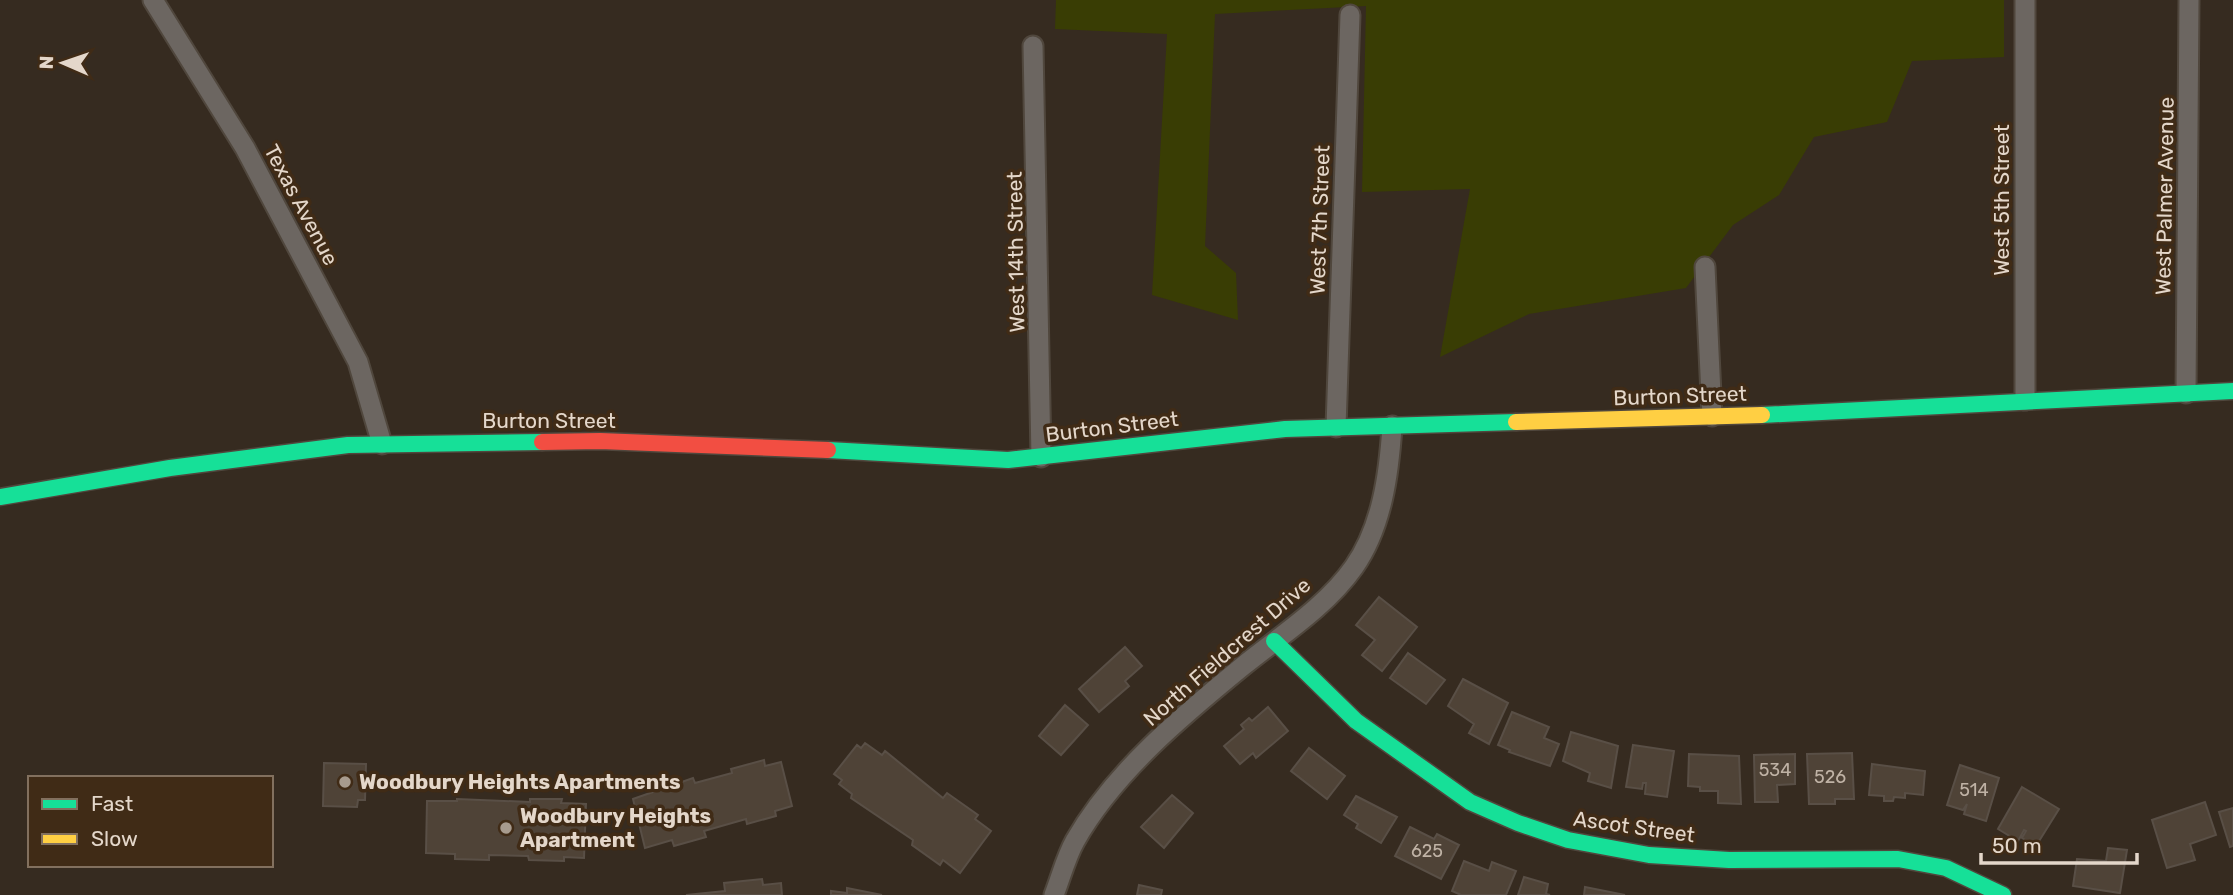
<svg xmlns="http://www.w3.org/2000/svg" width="2233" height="895" font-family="Rubik,sans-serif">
<rect width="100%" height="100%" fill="#362b20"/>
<path fill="#393d04" d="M1056 0H2004V57L1912 61 1887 122 1814 137 1779 195 1733 225 1686 288 1529 314 1440 357 1470 189 1362 192 1366 6 1215 14 1205 246 1236 273 1238 320 1152 295 1167 34 1055 29Z"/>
<g fill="#4f4337" stroke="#594f46" stroke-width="2">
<path d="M1379 597 1417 627 1382 671 1362 655 1375 640 1356 625Z"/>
<path d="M1125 647 1142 666 1125 681 1129 686 1099 712 1079 689Z"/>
<path d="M1408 653 1445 680 1426 704 1390 678Z"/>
<path d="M1463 679 1508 703 1489 744 1469 733 1474 724 1448 706Z"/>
<path d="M1065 705 1088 725 1061 755 1039 736Z"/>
<path d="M1268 707 1288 731 1256 758 1253 753 1240 764 1224 746 1244 729 1241 725 1249 718 1252 721Z"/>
<path d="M1512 712 1549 727 1544 738 1559 744 1550 766 1509 752 1510 750 1498 745Z"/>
<path d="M1571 732 1618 746 1611 788 1588 781 1590 773 1563 761Z"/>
<path d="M865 743 882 755 885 751 943 798 947 793 978 815 975 819 991 831 960 873 943 860 940 865 912 845 913 840 851 798 852 794 839 784 842 780 834 774 857 745 861 748Z"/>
<path d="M1633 745 1674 751 1667 797 1645 794 1646 783H1643L1642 789 1626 787Z"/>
<path d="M1309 748 1345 776 1327 799 1291 771Z"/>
<path d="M1852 753 1854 799H1835V804H1809L1807 754Z"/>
<path d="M1689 754 1739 756 1741 804 1718 803V791H1700V787L1688 786Z"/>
<path d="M1795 754V784L1777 785 1778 802H1755L1754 755Z"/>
<path d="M764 760 765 766 781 762 792 806 775 811 776 816 747 824 746 819 704 831 706 837 674 846 672 840 645 848 633 799 693 778 695 783 732 773 731 769Z"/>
<path d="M324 763 366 764 365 800H358L357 807 323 806Z"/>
<path d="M1872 764 1925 771 1923 795 1905 793V798L1894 797 1893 801H1884V796L1869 795Z"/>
<path d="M1960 765 1999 778 1986 821 1964 814 1967 804 1963 810 1947 805Z"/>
<path d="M2022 787 2059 809 2036 846 2022 838 2026 831 2024 830 2018 841 1998 829Z"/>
<path d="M1172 795 1193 813 1164 848 1141 827Z"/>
<path d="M1356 796 1397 817 1381 843 1356 828 1358 824 1344 815Z"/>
<path d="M457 799 530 802V799H562L561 803 586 804 584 858 564 857V861L529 860 528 856 489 855V860L455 859V854L426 853 427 801H457Z"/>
<path d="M2205 802 2216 835 2190 844 2195 860 2167 868 2152 820Z"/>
<path d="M2233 808V846L2230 847 2219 812Z"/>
<path d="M1410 827 1434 839 1437 834 1459 845 1441 879 1395 856Z"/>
<path d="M2108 848 2127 850 2120 893 2073 886 2077 859 2106 861Z"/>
<path d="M1464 861 1489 871 1492 862 1516 871 1506 895H1461L1452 891Z"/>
<path d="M1524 877 1548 884 1546 894 1550 895H1518Z"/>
<path d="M762 879 763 885 781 883 782 895H686L725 891 724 883Z"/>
<path d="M1139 885 1162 890 1161 895H1137Z"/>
<path d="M1585 887 1625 895H1584Z"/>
<path d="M847 888 882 895H831V891L847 893Z"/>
</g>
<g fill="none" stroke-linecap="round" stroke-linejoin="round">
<g stroke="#50473d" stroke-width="23">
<g id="street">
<path d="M153 0 245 148 358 362 382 444"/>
<path d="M2025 0V400"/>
<path d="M1033 46 1041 457"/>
<path d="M1705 267 1712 416"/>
<path d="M2186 393 2189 0"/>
<path d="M1336 427 1350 15"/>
<path d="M1054 895C1061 877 1066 857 1075 841 1114 772 1183 715 1243 666 1280 636 1326 607 1354 567 1382 527 1389 474 1392 426"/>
</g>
</g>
<g stroke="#50473d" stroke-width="19">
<g id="fast">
<path d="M1762 415 2233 391"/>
<path d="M828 450 1008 460 1285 429 1516 422"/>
<path d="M0 497 170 468 348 445 542 442"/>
<path d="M1274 641 1356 721 1470 802 1518 823 1568 840 1649 855 1729 860 1898 859 1946 868 2003 895"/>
</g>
</g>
<g stroke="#50473d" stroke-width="19">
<path id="slow" d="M1516 422 1762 415"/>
</g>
<g stroke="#50473d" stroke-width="19">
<path id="jam" d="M542 442 600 441 828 450"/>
</g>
<use href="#street" stroke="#6c6661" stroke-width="19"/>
<use href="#fast" stroke="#16e098" stroke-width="16"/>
<use href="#slow" stroke="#ffcf43" stroke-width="16"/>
<use href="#jam" stroke="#f24e42" stroke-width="16"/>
</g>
<g fill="#a79b8e" stroke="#402b16" stroke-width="2.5">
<circle cx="345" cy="782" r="7"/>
<circle cx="506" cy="828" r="7"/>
</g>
<g text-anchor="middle" stroke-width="7" stroke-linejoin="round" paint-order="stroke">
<g font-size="18" fill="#bfb2a5">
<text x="1775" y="776">534</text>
<text x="1830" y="783">526</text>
<text x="1974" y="796">514</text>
<text x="1427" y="857">625</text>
</g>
<g font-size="21" fill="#e4d7ca" stroke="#402b16">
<text transform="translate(2165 196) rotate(-89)" y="7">West Palmer Avenue</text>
<text transform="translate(2002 200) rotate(-90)" y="7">West 5th Street</text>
<text transform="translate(301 205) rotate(62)" y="7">Texas Avenue</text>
<text transform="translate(1320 220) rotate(-88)" y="7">West 7th Street</text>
<text transform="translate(1016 252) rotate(-91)" y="7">West 14th Street</text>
<text transform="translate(1680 396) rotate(-2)" y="7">Burton Street</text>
<text x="549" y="428">Burton Street</text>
<text transform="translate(1112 427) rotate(-7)" y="7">Burton Street</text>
<text transform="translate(1227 652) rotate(-41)" y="7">North Fieldcrest Drive</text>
<text transform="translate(1634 827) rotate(8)" y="7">Ascot Street</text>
</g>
<g font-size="21" font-weight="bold" fill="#e4d7ca" stroke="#402b16" text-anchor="start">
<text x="359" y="789">Woodbury Heights Apartments</text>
<text x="520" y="823">Woodbury Heights<tspan x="520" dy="24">Apartment</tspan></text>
</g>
</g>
<rect x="28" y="776" width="245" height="91" fill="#402b16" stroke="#82705e" stroke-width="2"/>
<rect x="42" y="799" width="35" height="10" fill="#16e098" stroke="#82705e" stroke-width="2"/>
<text x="91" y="811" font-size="21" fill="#e4d7ca">Fast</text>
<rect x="42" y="834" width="35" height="10" fill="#ffcf43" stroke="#82705e" stroke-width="2"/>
<text x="91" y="846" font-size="21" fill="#e4d7ca">Slow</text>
<g transform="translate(63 63) rotate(272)" stroke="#402b16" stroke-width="5" paint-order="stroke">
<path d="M0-5L12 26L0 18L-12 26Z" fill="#e4d7ca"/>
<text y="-10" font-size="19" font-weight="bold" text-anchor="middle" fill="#e4d7ca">N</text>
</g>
<path d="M1981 853v10h156v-10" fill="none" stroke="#e4d7ca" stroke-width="3.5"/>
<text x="1992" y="853" font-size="21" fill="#e4d7ca" stroke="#402b16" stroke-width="5" paint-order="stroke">50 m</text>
</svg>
